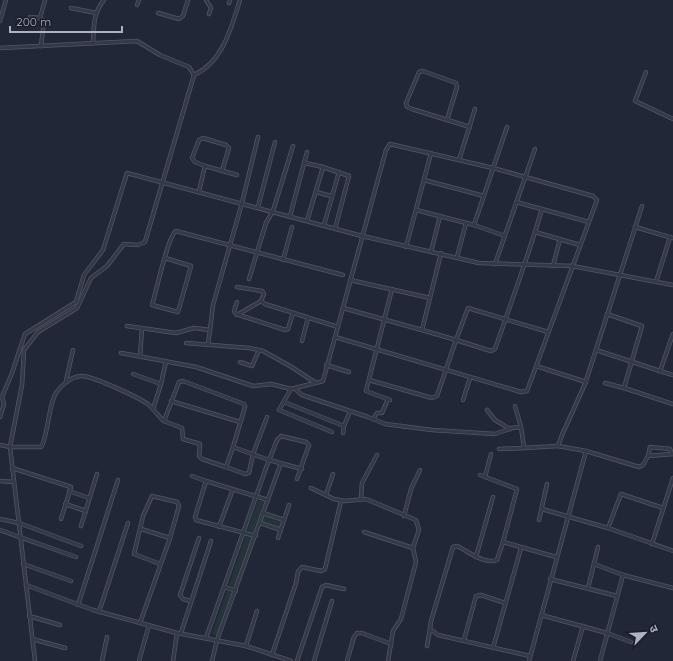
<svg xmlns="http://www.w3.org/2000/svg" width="673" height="661" font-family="Quicksand,'Noto Sans Devanagari',sans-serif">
<rect width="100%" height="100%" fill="#212736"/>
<path fill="#243438" d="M258 500 264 502 260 514 281 522 280 528 259 521 218 636 212 634Z"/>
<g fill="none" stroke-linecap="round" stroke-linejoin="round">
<g stroke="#525665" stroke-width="4.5">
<g id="street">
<path d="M206 0 211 8 209 14"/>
<path d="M229 3 230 0"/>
<path d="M137 5 139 0"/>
<path d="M71 8 96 13"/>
<path d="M158 13 179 19 183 16 188 0"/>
<path d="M30 17 40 18 44 21 41 46"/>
<path d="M40 18 45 0"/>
<path d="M0 21 6 0"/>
<path d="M93 43C94 26 93 13 104 0"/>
<path d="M0 48 137 41 160 55 189 67 194 75 145 242 138 245 124 244 107 266 91 278 77 308 38 332 24 350 22 385 10 447 35 661"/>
<path d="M646 72 635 101 673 119"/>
<path d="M194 75C223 62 231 28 240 0"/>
<path d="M447 120 457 87 456 83 423 71 419 72 406 103 407 107 412 109 470 127"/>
<path d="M459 160 475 109"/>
<path d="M305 163 323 167 307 221"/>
<path d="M205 166 195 162 192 158 199 140 203 138 226 145 229 148 222 171"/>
<path d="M323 167 349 176 335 229"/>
<path d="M424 180 484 196"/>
<path d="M199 191 205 166 237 175"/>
<path d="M316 192 331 196"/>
<path d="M516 202 589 222"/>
<path d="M258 207 275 142"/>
<path d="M542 209C528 257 511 303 495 349L491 351 456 340 468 308 548 332"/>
<path d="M416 210 474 225 507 127"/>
<path d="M290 216 307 152"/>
<path d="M324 225 339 172"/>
<path d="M474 225 505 236"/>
<path d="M635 227 673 238"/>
<path d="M535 232 580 245"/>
<path d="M406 247 431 153"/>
<path d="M431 252 440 216"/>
<path d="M457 257 466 223"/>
<path d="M165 258 191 266 178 312 152 305C156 293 168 235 176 231L343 275"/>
<path d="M283 260 292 227"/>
<path d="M495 264 535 149"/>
<path d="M553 266 560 239"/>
<path d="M249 279 266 223 273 211 293 146"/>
<path d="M350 280 430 298"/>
<path d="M656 282 670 237"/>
<path d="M237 287 262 291 264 294 261 301 265 304 338 327"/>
<path d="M237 302 234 311 236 314 285 330 288 329 293 313"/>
<path d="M343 308 422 330"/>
<path d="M607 314 642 326 624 388 673 404"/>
<path d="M237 315 261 301"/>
<path d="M127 326 176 333 194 328 210 330 208 344"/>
<path d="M210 330 213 305 242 203 258 137"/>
<path d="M302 341 308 318"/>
<path d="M186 343 249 348 263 351 290 366 316 383 323 381 386 150 390 144 493 168 593 196 597 200 527 391 521 392 335 337"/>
<path d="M596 350 660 371 673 334"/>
<path d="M121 353 196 367 253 386 271 384 291 389 315 383"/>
<path d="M140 357 142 328"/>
<path d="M240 362 252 366 259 350"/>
<path d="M326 365 349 372"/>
<path d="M536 366 586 382"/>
<path d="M660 371 673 375"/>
<path d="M133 374 161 384"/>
<path d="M369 380 432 398 437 396 456 340 422 330 441 253"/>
<path d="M66 381 73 350"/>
<path d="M605 383 624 388"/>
<path d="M291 389 279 410 332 432"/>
<path d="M295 389 302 395 368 417 385 424 432 430 495 434 512 428 521 427 524 448 558 446"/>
<path d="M0 397H2L12 373 25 334 76 302 84 275 103 250 127 173 362 236 479 263 572 266 673 285"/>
<path d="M390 400 366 391 392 289"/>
<path d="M463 400 470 378"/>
<path d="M171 401 240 422"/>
<path d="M284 402 344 426"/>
<path d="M515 406 521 427"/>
<path d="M153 409 161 384 166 361"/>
<path d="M487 410 495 420 510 429"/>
<path d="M0 417 4 404 2 397"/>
<path d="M373 419 377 413H382L388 399"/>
<path d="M343 433 344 426 350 411"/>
<path d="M0 445 10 447H41C46 442 49 410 53 400 56 389 70 376 82 376 93 376 140 398 149 405 155 410 158 416 164 421"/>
<path d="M233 447 226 467 202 459 199 456 200 444 183 439 182 428 164 421 179 382 183 381 244 404 245 407 233 447 269 460 302 469"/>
<path d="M499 449 524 448"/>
<path d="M586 451 639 467 643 465 648 456 673 454"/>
<path d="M648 456 650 447 670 449 672 454"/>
<path d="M226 467 245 474 249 473 253 454 267 417"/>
<path d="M12 468 71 487 61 519"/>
<path d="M480 475 517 489 503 542"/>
<path d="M192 476 206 481"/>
<path d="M485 477 491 454"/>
<path d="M0 481 14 482"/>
<path d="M311 488 334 499 345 501 366 499 416 520 419 530 413 548 416 562 401 619 393 631 388 661"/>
<path d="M69 491 89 498"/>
<path d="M326 495 333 474"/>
<path d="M361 498 362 483 377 455"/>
<path d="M65 504 86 511"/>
<path d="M542 509 608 528 673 551"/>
<path d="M263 513 284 520 278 538"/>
<path d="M404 516 411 489 420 470"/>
<path d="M0 519 19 523 81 546"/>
<path d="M284 520 289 505"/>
<path d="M539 520 547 484"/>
<path d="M260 523 281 530"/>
<path d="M81 526 97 474"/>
<path d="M219 527 233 489"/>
<path d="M608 528 621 494 663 508"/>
<path d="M141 529 170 538"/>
<path d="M0 530 76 557"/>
<path d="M364 532 413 548"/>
<path d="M256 536 196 520 195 517 206 481 268 500"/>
<path d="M652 544 673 478"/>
<path d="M476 557 493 497"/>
<path d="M23 564 71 581"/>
<path d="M594 564 623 575 673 588"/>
<path d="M550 579 617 596"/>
<path d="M26 585 93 610 177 633 246 646 291 661"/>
<path d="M225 587 236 591"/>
<path d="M588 588 598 547"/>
<path d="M191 601 183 599 180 595 199 538"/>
<path d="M78 605 118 480"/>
<path d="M99 612 128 523"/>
<path d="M541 615 607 633 631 642"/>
<path d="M29 616 60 625"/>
<path d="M140 623 170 538 179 506 177 502 152 496 143 516 134 554 160 564"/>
<path d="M181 633 211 541"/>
<path d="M206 638 266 468 277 440 281 436 306 442 309 445 297 479"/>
<path d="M32 639 65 648"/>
<path d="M464 640 476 596 481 595 505 603"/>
<path d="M246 646 257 611"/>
<path d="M427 646 430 629"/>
<path d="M493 648 521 548"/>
<path d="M272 655 296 583 298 572 302 567 321 571 325 569 341 501"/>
<path d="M530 656 438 635 430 629 431 621 453 547 457 546C468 551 484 565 497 560L503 542 556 557"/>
<path d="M102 661 107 637"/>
<path d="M139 661 149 625"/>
<path d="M173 661 177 633"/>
<path d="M212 661 217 640 281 463"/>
<path d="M297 661 322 587 326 585 344 589"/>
<path d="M314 661 332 601"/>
<path d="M347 661 354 637 357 633H362L391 644"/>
<path d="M529 661 586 451 558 446 562 435 585 384 642 206"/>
<path d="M573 661 583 626"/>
<path d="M600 661 623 575"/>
</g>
</g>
<use href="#street" stroke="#343947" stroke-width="3"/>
</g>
<g transform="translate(645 633) rotate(65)" stroke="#1a1e2b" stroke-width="3" paint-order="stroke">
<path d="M0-3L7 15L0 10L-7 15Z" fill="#aeb3c4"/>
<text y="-6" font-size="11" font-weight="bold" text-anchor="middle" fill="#aeb3c4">उ</text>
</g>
<path d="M10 26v6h112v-6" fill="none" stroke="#aeb3c4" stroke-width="2"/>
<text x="16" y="26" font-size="12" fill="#aeb3c4" stroke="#1a1e2b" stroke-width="3" paint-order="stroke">200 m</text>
</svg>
